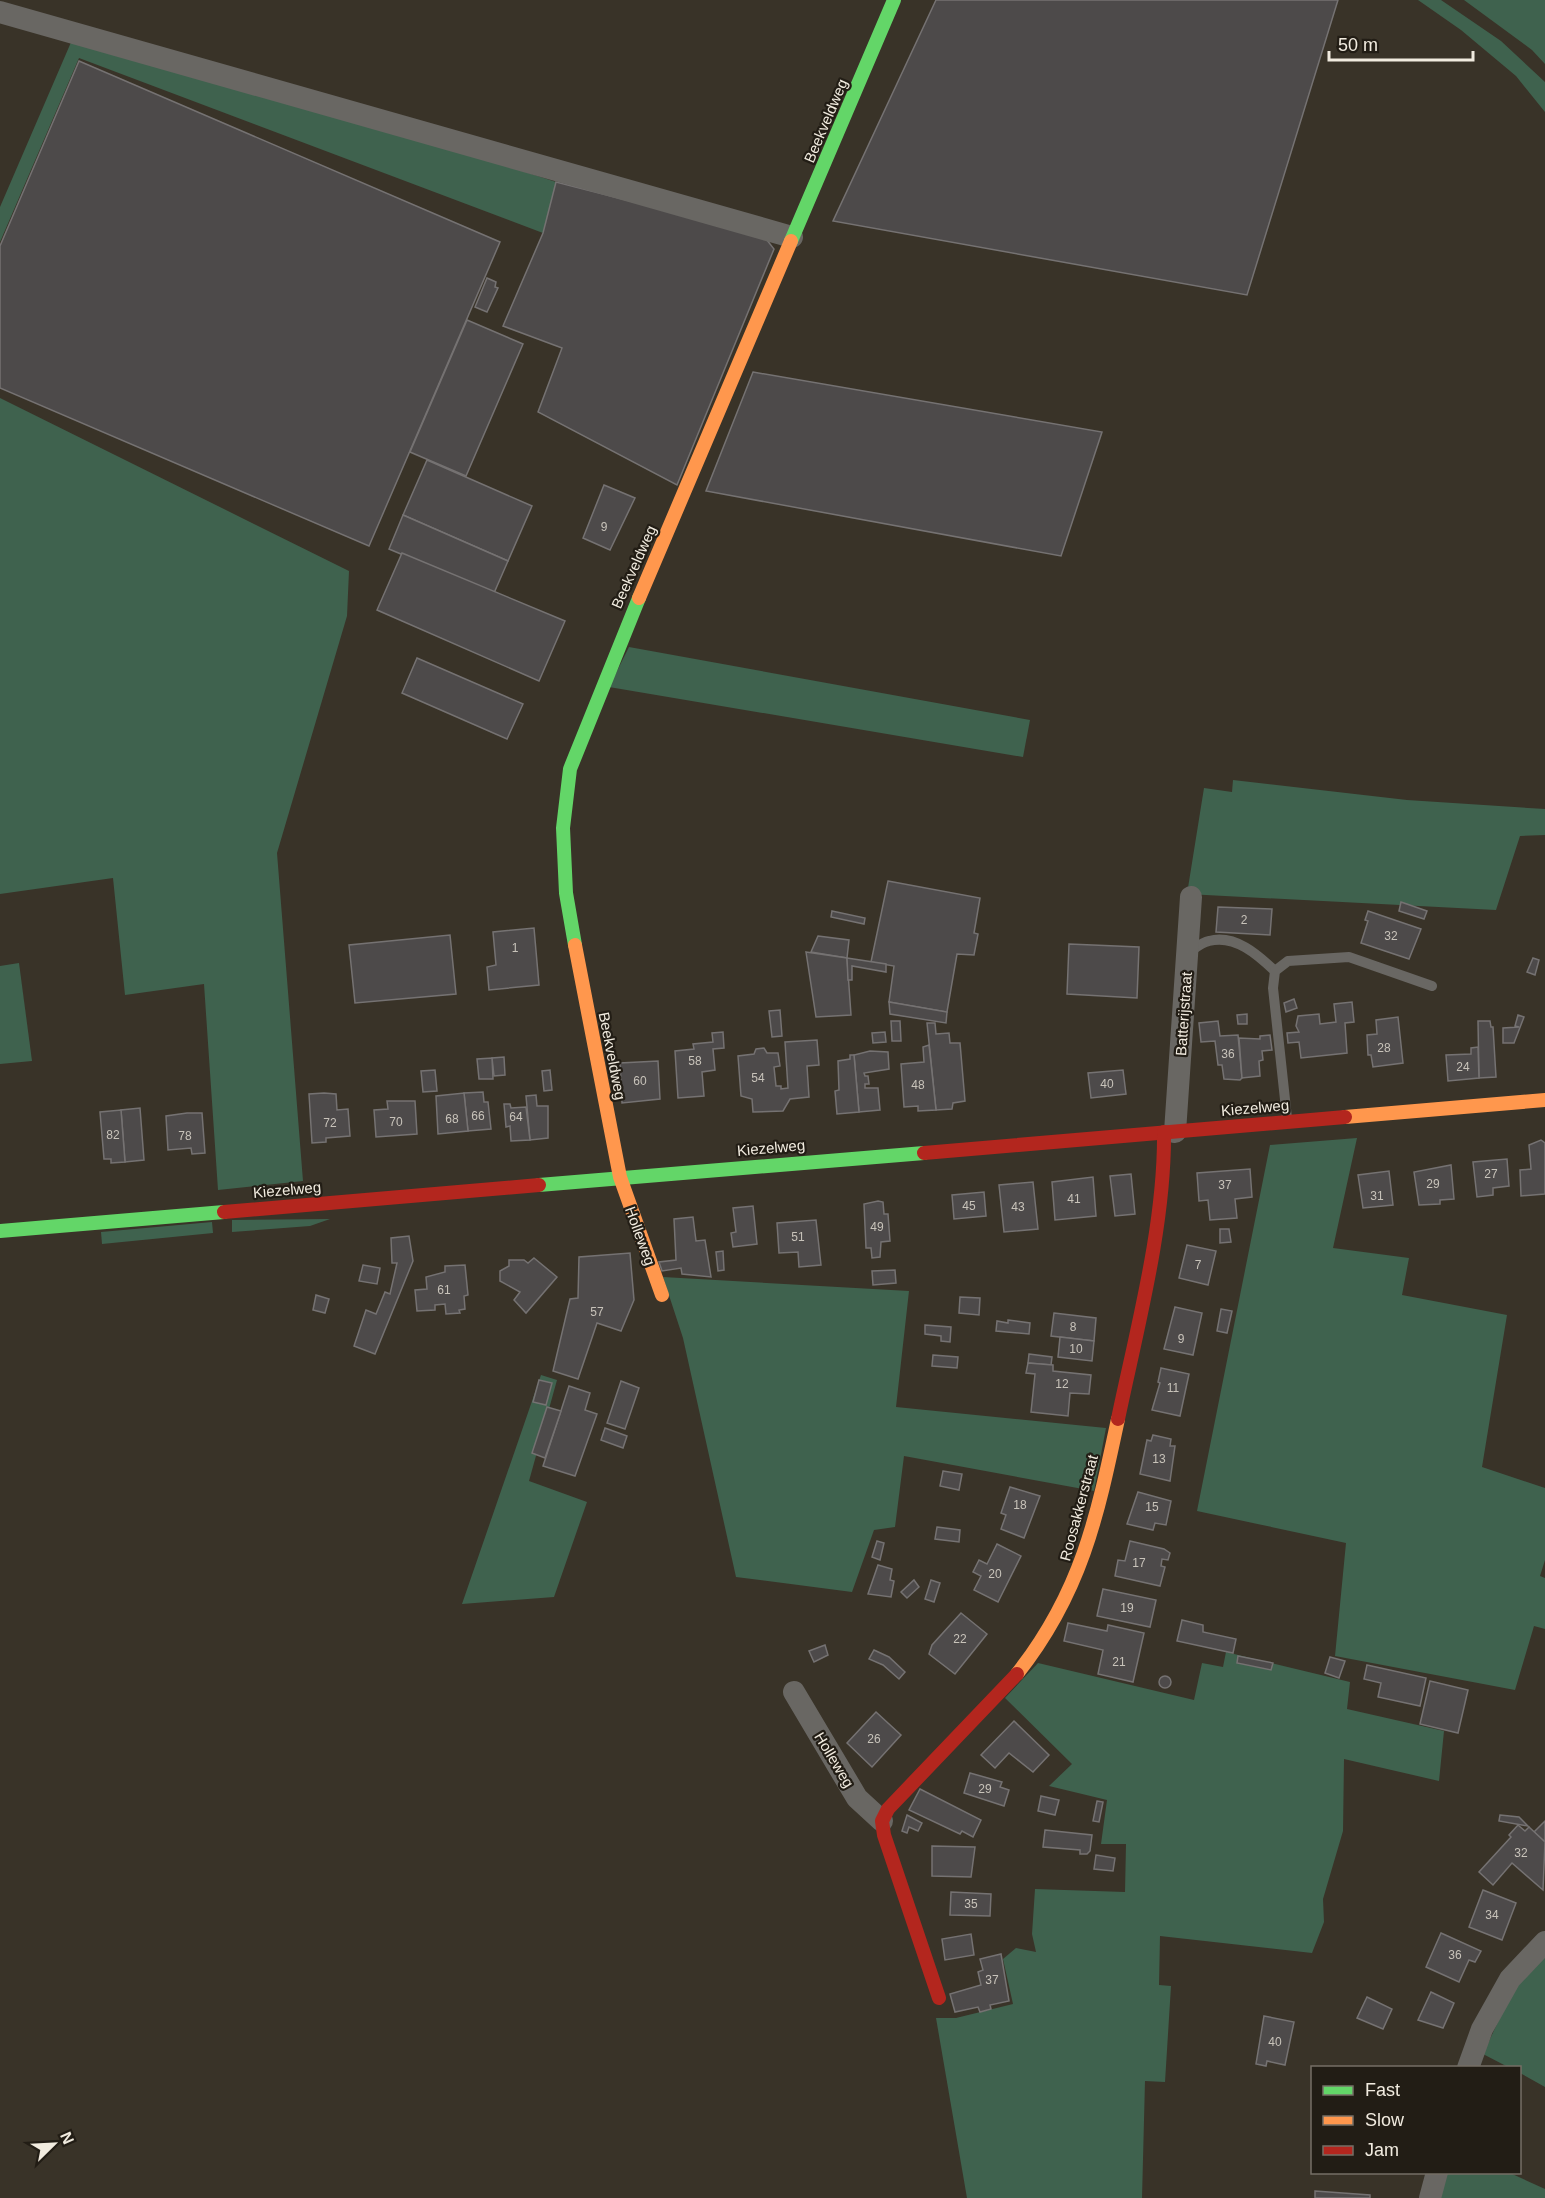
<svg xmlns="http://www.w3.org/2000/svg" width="1545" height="2198" font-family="Arial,sans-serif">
<rect width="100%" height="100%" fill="#393328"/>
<g fill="#3f624e">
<path d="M1418 0H1441L1501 41 1545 82V112L1516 76 1461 30Z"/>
<path d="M1464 0H1545V64L1532 50Z"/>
<path d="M72 40 386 126 556 182 543 233 79 58 0 242V207Z"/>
<path d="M0 398 349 571 347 616 277 853 303 1181 218 1190 204 984 125 995 113 878 0 894Z"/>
<path d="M629 647 1030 720 1023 757 609 687Z"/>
<path d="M1233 780 1407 800 1545 809V835L1520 836 1496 910 1187 894 1204 788 1232 792Z"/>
<path d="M19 963 32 1061 0 1064V966Z"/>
<path d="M1357 1138 1333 1248 1409 1258 1402 1295 1507 1315 1482 1467 1545 1488V1560L1540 1576 1545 1578V1629L1534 1626 1515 1690 1335 1656 1346 1543 1197 1511 1270 1145Z"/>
<path d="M330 1219 310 1226 232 1232V1220Z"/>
<path d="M212 1222 213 1233 102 1244 101 1232Z"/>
<path d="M663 1277 909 1291 896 1407 1106 1428 1094 1491 904 1456 895 1527 874 1530 852 1592 736 1577 683 1338Z"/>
<path d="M541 1375 557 1380 529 1481 587 1502 554 1597 462 1604Z"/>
<path d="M1226 1652 1350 1682 1347 1709 1444 1731 1439 1781 1344 1759 1343 1831 1323 1899 1324 1922 1312 1953 1160 1936 1159 1985 1171 1986 1165 2082 1145 2081 1142 2198H967L936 2018H956L1013 2004 1003 1959 1016 1948 1036 1952 1032 1934 1035 1889 1125 1892 1126 1844H1101L1107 1800 1049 1786 1072 1764 1005 1698 1038 1663 1194 1700 1202 1663 1223 1667Z"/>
<path d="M1545 1952V2087L1520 2073V2068L1508 2067 1483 2054 1511 1994Z"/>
<path d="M1446 2173H1510L1545 2189V2198H1437Z"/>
</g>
<g fill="#4d4a4a" stroke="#757272" stroke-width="1.5">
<path d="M936 0H1338L1247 295 833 221Z"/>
<path d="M79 61 500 242 369 546 0 388V246Z"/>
<path d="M556 182 763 235 774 249 677 485 538 412 562 348 503 326 543 233Z"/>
<path d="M487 278 496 282 495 287 498 288 487 312 475 307Z"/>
<path d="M467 320 523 344 466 476 410 452Z"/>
<path d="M753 372 1102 432 1061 556 706 491Z"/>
<path d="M427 460 532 506 508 561 403 515Z"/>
<path d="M604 485 635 498 610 550 583 538Z"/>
<path d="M403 515 508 561 494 593 389 549Z"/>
<path d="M402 553 565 621 539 681 377 610Z"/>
<path d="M417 658 523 704 507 739 402 693Z"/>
<path d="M888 881 980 898 974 933 978 934 974 955 957 954 947 1012 889 1002 894 966 871 962Z"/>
<path d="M1401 902 1427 911 1424 919 1399 911Z"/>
<path d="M1218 907 1272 909 1270 935 1216 932Z"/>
<path d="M832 911 865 918 864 924 831 917Z"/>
<path d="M1368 911 1421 929 1409 959 1361 943 1368 921 1365 920Z"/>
<path d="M534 928 539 985 489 990 487 967 496 965 493 932Z"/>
<path d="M450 935 456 994 355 1003 349 945Z"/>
<path d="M818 936 849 940 847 958 811 952Z"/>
<path d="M1069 944 1139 947 1137 998 1067 994Z"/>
<path d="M806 952 847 958 851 1015 816 1017Z"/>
<path d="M847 958 886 964V972L852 966V980H848Z"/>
<path d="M1533 958 1539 960 1535 975 1527 972Z"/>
<path d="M1294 999 1297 1008 1286 1012 1284 1003Z"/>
<path d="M889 1002 947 1012 946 1023 890 1014Z"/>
<path d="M1352 1002 1354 1022 1345 1023 1347 1053 1301 1058 1299 1042 1288 1043 1287 1033 1299 1032 1296 1026 1298 1016 1319 1014 1320 1024 1336 1022 1334 1004Z"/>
<path d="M780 1010 782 1036 772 1037 769 1011Z"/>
<path d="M1247 1014V1024H1238L1237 1015Z"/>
<path d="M1518 1015 1524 1017 1514 1043H1503V1028L1519 1027 1515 1026Z"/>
<path d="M1398 1017 1403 1063 1373 1067 1371 1055H1368L1367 1035 1377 1034 1376 1020Z"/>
<path d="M891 1021H900L901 1041H892Z"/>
<path d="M1218 1021 1220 1036 1238 1035 1242 1078 1240 1080 1224 1079 1222 1065H1218L1215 1041 1201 1042 1199 1023Z"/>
<path d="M1478 1021H1490L1491 1027H1493L1496 1077 1479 1078Z"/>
<path d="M927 1023H935L936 1034 949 1033 950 1043H960L965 1101 953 1103 952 1109 936 1110Z"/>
<path d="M723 1032 724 1048 713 1049 715 1070 702 1072 704 1096 678 1098 675 1051 694 1049 693 1044 713 1042 712 1033Z"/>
<path d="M885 1032 886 1042 873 1043 872 1033Z"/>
<path d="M1270 1035 1272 1050 1262 1051 1263 1060 1259 1061 1260 1076 1242 1078 1239 1038 1260 1039V1036Z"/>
<path d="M817 1040 819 1065 807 1066 809 1097 790 1099 783 1111 753 1112 752 1099 741 1096 738 1056 754 1054 756 1049 764 1048 767 1053H778L780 1066 774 1067 776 1086H781V1089L788 1088 785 1042Z"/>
<path d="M929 1045 936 1110 918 1111V1106L904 1107 901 1064 924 1062 923 1047Z"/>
<path d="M1478 1047 1479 1078 1448 1081 1446 1055 1471 1054V1048Z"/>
<path d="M870 1051 888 1052 889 1069 864 1073 865 1076H868L869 1084H865V1088H878L880 1110 859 1112 854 1055Z"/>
<path d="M850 1055H854L859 1112 837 1114 835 1091 839 1090 838 1061 850 1059Z"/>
<path d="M504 1057 505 1075 494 1076 492 1058Z"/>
<path d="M492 1058 493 1079H479L477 1059Z"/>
<path d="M658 1061 660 1099 622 1103 620 1063Z"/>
<path d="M435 1070 437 1091 423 1092 421 1071Z"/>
<path d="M550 1070 552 1090 544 1091 542 1071Z"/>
<path d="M1123 1070 1126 1094 1091 1098 1088 1073Z"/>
<path d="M483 1092 484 1102H488L491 1129 468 1131 464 1093Z"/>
<path d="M324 1093 336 1094 337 1110 348 1109 350 1136 326 1138V1142L312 1143 309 1094Z"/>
<path d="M464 1093 468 1131 438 1134 436 1096Z"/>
<path d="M536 1095 537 1106H548V1138L530 1140 526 1096Z"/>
<path d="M387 1101H415L417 1134 376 1137 374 1110 388 1109Z"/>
<path d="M504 1104H510L511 1108 526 1107 530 1140 511 1141 510 1126 506 1127Z"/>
<path d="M140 1108 144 1160 125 1162 121 1110Z"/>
<path d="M121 1110 125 1162 111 1163V1159H104L100 1112Z"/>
<path d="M187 1113H202L205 1153 192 1154 191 1148 168 1150 166 1116Z"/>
<path d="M1541 1140 1545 1143V1194L1521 1196 1520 1170 1531 1169 1529 1145Z"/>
<path d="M1507 1159 1509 1186 1493 1188V1195L1477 1197 1473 1162Z"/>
<path d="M1451 1165 1454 1199 1440 1200V1204L1419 1205 1414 1172Z"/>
<path d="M1250 1169 1252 1197 1235 1199 1237 1218 1210 1220 1208 1200 1199 1201 1197 1173Z"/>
<path d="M1389 1171 1393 1205 1363 1208 1358 1175Z"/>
<path d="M1131 1174 1135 1214 1115 1216 1110 1176Z"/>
<path d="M1093 1177 1096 1216 1055 1220 1052 1182Z"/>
<path d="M1033 1182 1038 1229 1004 1232 999 1185Z"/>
<path d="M984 1192 986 1216 954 1219 952 1195Z"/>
<path d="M878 1201 883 1202 884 1214H888L890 1241 881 1242 880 1257 872 1258 871 1248H866L864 1204Z"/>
<path d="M753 1206 757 1244 733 1247 731 1233 736 1232 733 1208Z"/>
<path d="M693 1217 696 1241 705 1240 711 1277 682 1274 681 1268 662 1271 659 1262 676 1260 674 1219Z"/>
<path d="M816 1220 821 1265 799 1267 798 1252 779 1253 777 1223Z"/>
<path d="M1220 1229H1229L1231 1242 1220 1243Z"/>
<path d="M409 1236 413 1261 375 1354 354 1346 366 1310 376 1314 385 1292 390 1294 397 1263H392L391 1238Z"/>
<path d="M1187 1245 1216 1251 1208 1285 1179 1278Z"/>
<path d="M723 1251 724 1270 718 1271 716 1252Z"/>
<path d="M630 1253 634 1300 621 1331 597 1323 578 1379 553 1371 570 1299 578 1298 579 1257Z"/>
<path d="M534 1258 557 1277 526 1313 514 1300 520 1292 500 1281V1271L509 1266V1260H524L528 1263Z"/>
<path d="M363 1265 380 1268 377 1284 359 1281Z"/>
<path d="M465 1265 468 1295 464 1296 465 1309 459 1310 460 1313 446 1314 445 1304 435 1305V1310L417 1311 415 1290 427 1289 426 1277 445 1272V1266Z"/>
<path d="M895 1270 896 1283 873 1285 872 1271Z"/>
<path d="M316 1295 329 1299 325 1313 313 1310Z"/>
<path d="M960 1297 980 1298 979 1315 959 1313Z"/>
<path d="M1175 1307 1202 1313 1193 1355 1164 1349Z"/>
<path d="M1221 1309 1232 1311 1227 1333 1217 1331Z"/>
<path d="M1054 1313 1096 1318 1094 1341 1051 1336Z"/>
<path d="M1008 1320 1030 1323 1029 1334 996 1331 997 1321 1008 1323Z"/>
<path d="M925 1325 951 1327 950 1342 941 1341V1336L925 1334Z"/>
<path d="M1060 1337 1094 1341 1092 1361 1058 1357Z"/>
<path d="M1029 1354 1052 1357 1051 1365 1028 1363Z"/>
<path d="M933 1355 958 1357 957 1368 932 1366Z"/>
<path d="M1028 1363 1053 1365V1371L1091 1375 1089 1394 1070 1393 1068 1416 1031 1412 1035 1374 1026 1373Z"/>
<path d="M1161 1368 1189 1374 1180 1416 1152 1410 1160 1383 1158 1382Z"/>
<path d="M539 1380 552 1383 546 1405 533 1402Z"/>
<path d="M621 1381 639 1388 625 1429 607 1423Z"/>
<path d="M569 1386 590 1393 585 1410 597 1414 575 1476 543 1466Z"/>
<path d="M547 1407 561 1411 545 1458 532 1453Z"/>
<path d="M605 1428 627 1436 623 1448 601 1440Z"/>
<path d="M1153 1435 1171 1439 1170 1446H1175L1170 1481 1140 1474 1147 1440 1151 1441Z"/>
<path d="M943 1471 962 1474 959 1490 940 1486Z"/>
<path d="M1010 1487 1040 1496 1024 1538 1001 1529 1006 1515 1001 1513Z"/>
<path d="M1138 1492 1171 1501 1166 1525 1155 1523 1153 1530 1127 1524Z"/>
<path d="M937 1527 960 1530 959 1542 935 1539Z"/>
<path d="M877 1541 884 1543 880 1560 872 1557Z"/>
<path d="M1130 1541 1164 1549 1170 1553 1168 1560 1162 1559 1161 1566 1165 1567 1160 1586 1115 1576 1118 1560 1125 1561Z"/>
<path d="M997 1544 1021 1556 998 1602 974 1590 981 1576 973 1572 979 1560 987 1564Z"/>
<path d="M878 1565 892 1569 890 1580 894 1581 891 1597 868 1594Z"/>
<path d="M914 1580 919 1587 907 1598 901 1592Z"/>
<path d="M931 1580 940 1583 934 1602 925 1599Z"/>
<path d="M1103 1589 1156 1600 1150 1627 1097 1616Z"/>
<path d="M961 1613 987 1634 955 1674 929 1654 932 1645Z"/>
<path d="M1182 1620 1203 1625V1632L1236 1639 1233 1653 1177 1641Z"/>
<path d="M1068 1623 1107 1631 1108 1625 1144 1633 1133 1682 1098 1674 1103 1650 1064 1641Z"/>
<path d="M825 1645 828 1655 814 1662 809 1651Z"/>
<path d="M874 1650 889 1657 905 1672 899 1679 883 1665 869 1659Z"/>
<path d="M1238 1656 1273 1663 1271 1670 1237 1663Z"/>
<path d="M1330 1657 1345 1661 1339 1678 1325 1673Z"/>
<path d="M1367 1665 1426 1678 1420 1706 1378 1697 1381 1683 1364 1679Z"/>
<circle cx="1165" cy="1682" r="6"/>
<path d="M1430 1681 1468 1690 1458 1733 1420 1724Z"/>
<path d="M876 1712 901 1735 872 1767 847 1743Z"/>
<path d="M1014 1721 1049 1755 1033 1772 1009 1753 995 1768 981 1755Z"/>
<path d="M970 1773 1002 1782 1000 1787 1009 1790 1004 1806 964 1793Z"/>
<path d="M920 1789 981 1820 973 1837 962 1831 960 1834 909 1810Z"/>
<path d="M1041 1796 1059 1800 1055 1815 1038 1811Z"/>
<path d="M1097 1801 1103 1802 1099 1822 1093 1821Z"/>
<path d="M907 1815 922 1823 918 1831 909 1827 907 1833 902 1831Z"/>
<path d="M1500 1815 1519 1817 1528 1826 1499 1821Z"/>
<path d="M1545 1821V1842L1534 1832Z"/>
<path d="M1518 1825 1525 1831 1529 1827 1545 1842 1543 1890 1512 1863 1493 1885 1479 1872 1511 1837 1509 1835Z"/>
<path d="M1045 1830 1092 1835 1090 1851 1087 1854H1080V1850L1043 1847Z"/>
<path d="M932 1846 975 1847 971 1877 932 1876Z"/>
<path d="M1096 1855 1115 1858 1113 1871 1094 1869Z"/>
<path d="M1483 1890 1516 1903 1502 1940 1469 1927Z"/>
<path d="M951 1892 991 1894 990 1916 950 1915Z"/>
<path d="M1441 1933 1481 1951 1475 1962 1469 1960 1459 1982 1426 1967Z"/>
<path d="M971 1934 974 1955 945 1960 942 1939Z"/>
<path d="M1001 1954 1009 2001 990 2005 991 2009 980 2012 978 2007 955 2012 950 1994 981 1985 978 1972 983 1970 980 1959Z"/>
<path d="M1431 1992 1454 2003 1443 2028 1418 2020Z"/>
<path d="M1367 1997 1392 2009 1383 2029 1357 2018Z"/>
<path d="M1264 2016 1294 2022 1285 2065 1267 2061 1266 2066 1256 2064Z"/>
<path d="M1315 2191 1370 2195V2198H1315Z"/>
</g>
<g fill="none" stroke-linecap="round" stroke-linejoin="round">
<g stroke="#696763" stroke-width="10">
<path d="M1188 953C1194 949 1202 942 1209 941 1235 934 1258 955 1275 971"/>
<path d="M1287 1118 1273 988 1275 971 1288 961 1349 957 1432 986"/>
</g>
<g stroke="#696763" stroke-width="22">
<path d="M0 12 792 237"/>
<path d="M1175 1132 1191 897"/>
<path d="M794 1692 857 1798 882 1821"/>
<path d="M1468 2068 1482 2029 1510 1979 1545 1942"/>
<path d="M1430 2198 1437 2172"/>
</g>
<g stroke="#63d668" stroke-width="14">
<path d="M791 241 894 0"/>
<path d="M575 945 566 893 563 828 570 769 639 598"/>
<path d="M539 1185 924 1153"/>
<path d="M0 1231 224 1212"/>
</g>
<g stroke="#ff974d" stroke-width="14">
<path d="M639 598 791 241"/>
<path d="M575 945 620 1177 662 1295"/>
<path d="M1345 1117 1545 1100"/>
<path d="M1017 1674C1081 1593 1097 1518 1118 1419"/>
</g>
<g stroke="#b3261e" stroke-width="14">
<path d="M924 1153 1345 1117"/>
<path d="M224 1212 539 1185"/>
<path d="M1118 1419C1137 1328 1165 1225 1164 1132"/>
<path d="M939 1998 884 1835 882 1821 888 1809 1017 1674"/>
</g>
</g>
<g text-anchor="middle" stroke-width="4.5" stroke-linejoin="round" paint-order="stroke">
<g font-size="12" fill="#c8c3ba">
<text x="604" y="531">9</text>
<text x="1244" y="924">2</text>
<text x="1391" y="940">32</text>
<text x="515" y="952">1</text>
<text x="1384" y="1052">28</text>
<text x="1228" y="1058">36</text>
<text x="695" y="1065">58</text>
<text x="1463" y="1071">24</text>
<text x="758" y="1082">54</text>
<text x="640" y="1085">60</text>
<text x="1107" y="1088">40</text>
<text x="918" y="1089">48</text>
<text x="478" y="1120">66</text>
<text x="516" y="1121">64</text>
<text x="452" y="1123">68</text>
<text x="396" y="1126">70</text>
<text x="330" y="1127">72</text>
<text x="113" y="1139">82</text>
<text x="185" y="1140">78</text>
<text x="1491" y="1178">27</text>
<text x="1433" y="1188">29</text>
<text x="1225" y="1189">37</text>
<text x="1377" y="1200">31</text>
<text x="1074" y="1203">41</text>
<text x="969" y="1210">45</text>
<text x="1018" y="1211">43</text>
<text x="877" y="1231">49</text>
<text x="798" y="1241">51</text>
<text x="1198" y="1269">7</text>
<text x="444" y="1294">61</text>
<text x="597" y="1316">57</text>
<text x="1073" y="1331">8</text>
<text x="1181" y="1343">9</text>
<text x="1076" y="1353">10</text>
<text x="1062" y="1388">12</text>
<text x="1173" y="1392">11</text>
<text x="1159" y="1463">13</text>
<text x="1020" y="1509">18</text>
<text x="1152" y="1511">15</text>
<text x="1139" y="1567">17</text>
<text x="995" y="1578">20</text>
<text x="1127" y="1612">19</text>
<text x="960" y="1643">22</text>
<text x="1119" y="1666">21</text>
<text x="874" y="1743">26</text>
<text x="985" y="1793">29</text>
<text x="1521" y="1857">32</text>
<text x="971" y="1908">35</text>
<text x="1492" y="1919">34</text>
<text x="1455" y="1959">36</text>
<text x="992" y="1984">37</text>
<text x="1275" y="2046">40</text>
</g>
<g font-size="15" fill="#f1ebdf" stroke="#221d15">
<text transform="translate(826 121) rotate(-67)" y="5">Beekveldweg</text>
<text transform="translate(634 567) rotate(-66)" y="5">Beekveldweg</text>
<text transform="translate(1184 1014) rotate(-86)" y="5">Batterijstraat</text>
<text transform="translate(612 1056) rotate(79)" y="5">Beekveldweg</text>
<text transform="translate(1255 1108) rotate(-5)" y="5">Kiezelweg</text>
<text transform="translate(771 1148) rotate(-5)" y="5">Kiezelweg</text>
<text transform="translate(287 1190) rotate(-5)" y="5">Kiezelweg</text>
<text transform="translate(640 1236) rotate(70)" y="5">Holleweg</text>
<text transform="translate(1079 1508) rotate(-75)" y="5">Roosakkerstraat</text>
<text transform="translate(834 1760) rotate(59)" y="5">Holleweg</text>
</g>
</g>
<rect x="1311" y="2066" width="210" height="108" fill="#221d15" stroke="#756f66" stroke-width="1.5"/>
<rect x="1323" y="2086" width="30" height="9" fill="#63d668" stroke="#756f66" stroke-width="1.5"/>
<text x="1365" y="2096" font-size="18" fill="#f1ebdf">Fast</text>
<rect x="1323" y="2116" width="30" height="9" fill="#ff974d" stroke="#756f66" stroke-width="1.5"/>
<text x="1365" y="2126" font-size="18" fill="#f1ebdf">Slow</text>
<rect x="1323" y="2146" width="30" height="9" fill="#b3261e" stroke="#756f66" stroke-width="1.5"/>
<text x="1365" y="2156" font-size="18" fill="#f1ebdf">Jam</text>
<g transform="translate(54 2144) rotate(66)" stroke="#221d15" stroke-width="4.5" paint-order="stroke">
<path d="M0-4.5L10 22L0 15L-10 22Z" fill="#f1ebdf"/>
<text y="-9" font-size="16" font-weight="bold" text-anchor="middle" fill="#f1ebdf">N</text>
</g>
<path d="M1329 51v9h144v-9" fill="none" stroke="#f1ebdf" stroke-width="3"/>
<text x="1338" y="51" font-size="18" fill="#f1ebdf" stroke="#221d15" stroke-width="4.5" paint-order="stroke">50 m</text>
</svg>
